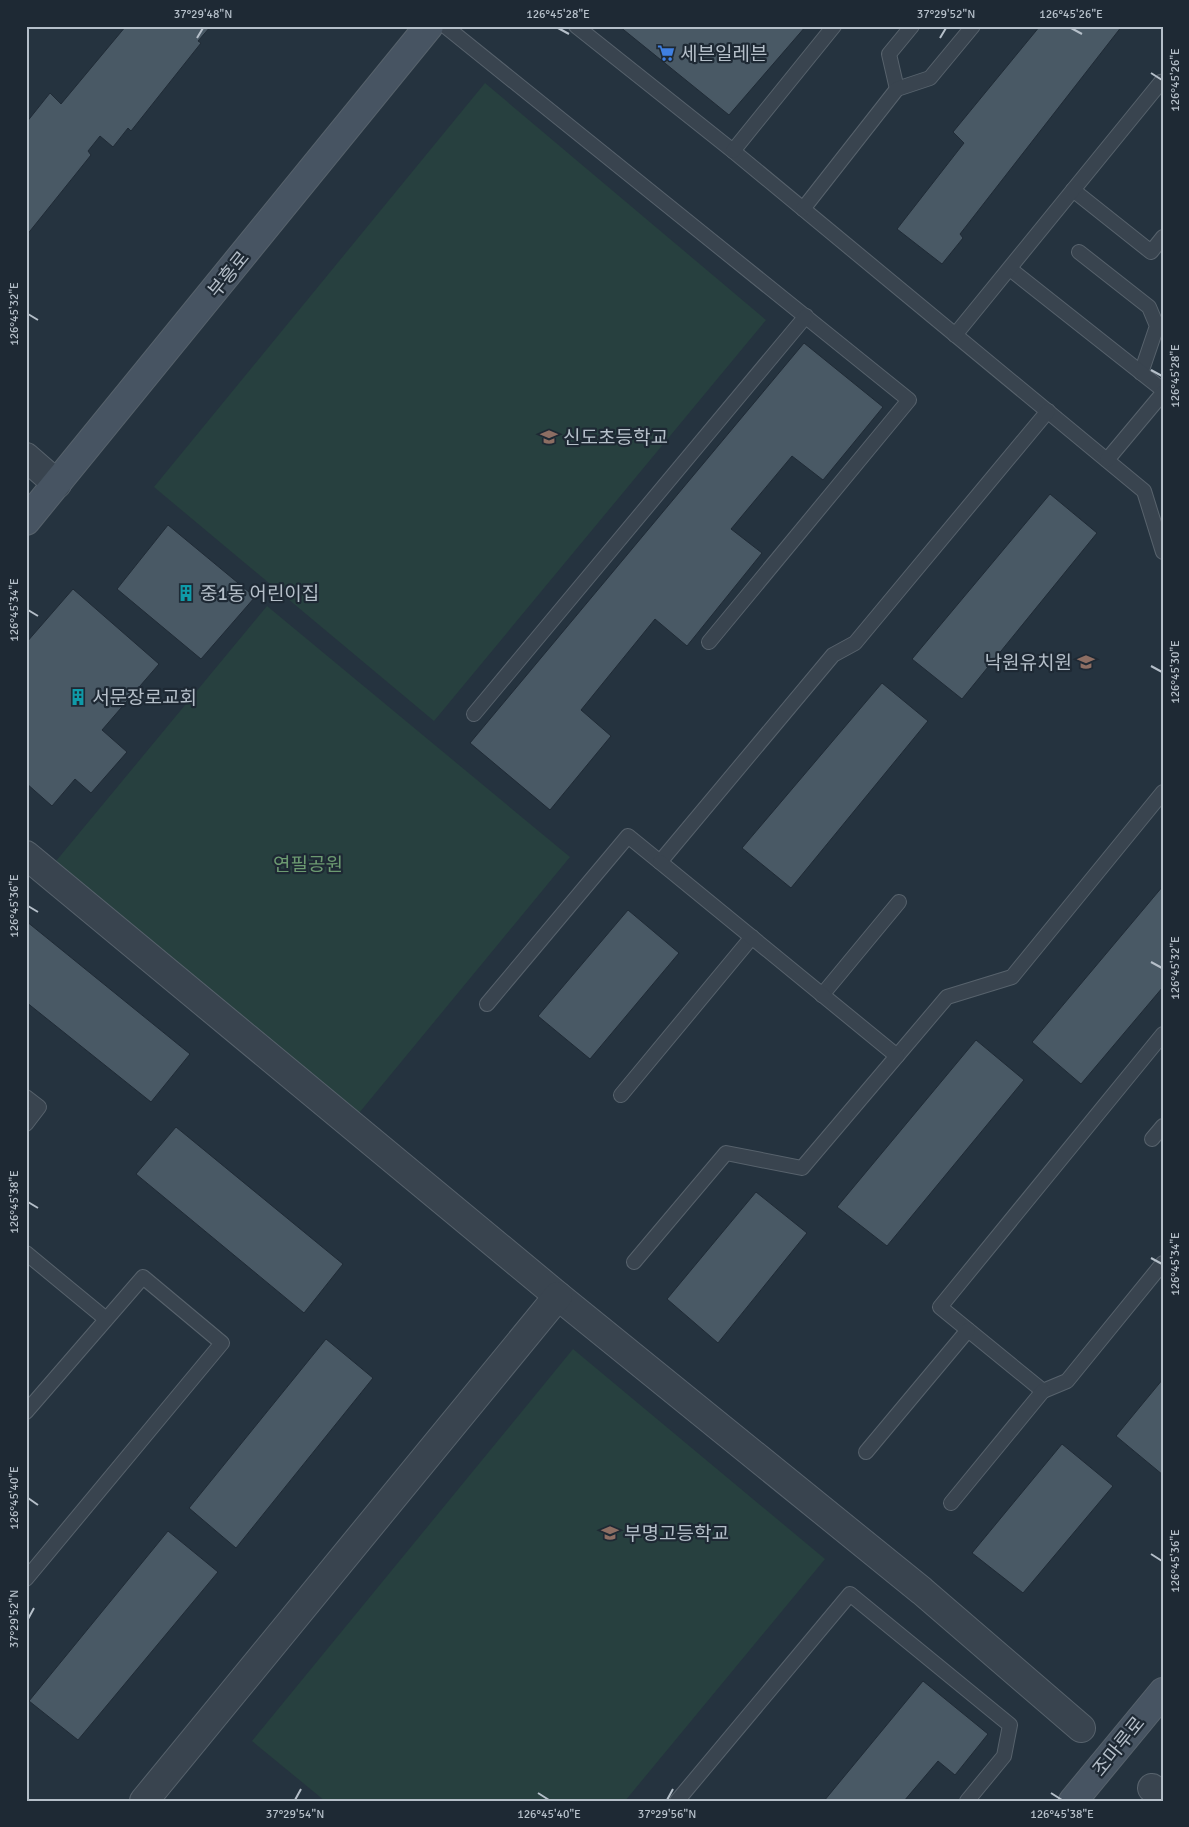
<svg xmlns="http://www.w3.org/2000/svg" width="1189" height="1827" font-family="Signika,'Noto Sans KR',sans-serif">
<rect width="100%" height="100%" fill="#25333f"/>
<g fill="#27403f">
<path d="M485 83 766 320 434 721 154 487Z"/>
<path d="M267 606 570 857 350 1124 47 872Z"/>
<path d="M573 1349 825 1559 625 1801H325L252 1741Z"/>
</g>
<g fill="#495965" stroke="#202b36">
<path d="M126 26H211L198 41 201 43 131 131 128 128 113 147 100 136 88 151 91 155 26 236V123L50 93 61 104Z"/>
<path d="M619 26H806L729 115Z"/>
<path d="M1040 26H1122L960 234 963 238 942 264 897 229 964 143 953 132Z"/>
<path d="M804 343 883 407 823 480 792 456 731 529 762 553 687 646 655 619 581 710 611 736 550 810 470 743Z"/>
<path d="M1050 494 1097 533 962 699 912 659Z"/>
<path d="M168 525 255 597 201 659 117 589Z"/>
<path d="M73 589 159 664 102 730 127 752 91 793 75 779 52 806 26 783V643Z"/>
<path d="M882 683 928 721 791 888 742 848Z"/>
<path d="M1163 886V987L1081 1084 1032 1042Z"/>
<path d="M628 910 679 953 590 1059 538 1016Z"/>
<path d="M26 921 190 1054 151 1102 26 1002Z"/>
<path d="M976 1040 1024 1080 887 1246 837 1207Z"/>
<path d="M176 1127 343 1264 304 1313 136 1174Z"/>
<path d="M756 1192 807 1233 718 1343 667 1299Z"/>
<path d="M326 1339 373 1378 236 1548 189 1508Z"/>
<path d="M1163 1379V1475L1116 1436Z"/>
<path d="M1062 1444 1113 1486 1023 1593 972 1553Z"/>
<path d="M168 1531 218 1572 78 1740 29 1701Z"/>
<path d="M923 1681 988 1734 955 1775 938 1761 904 1801H824Z"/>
</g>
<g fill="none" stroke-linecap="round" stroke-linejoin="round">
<g stroke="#57626c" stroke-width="16">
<g id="lane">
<path d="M445 26 909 400 709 642"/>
<path d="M576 26 733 151 1144 491 1163 552"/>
<path d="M897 89 889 54 912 26"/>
<path d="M733 151 834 26"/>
<path d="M1073 190 1151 252 1163 237"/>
<path d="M803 209 897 89 930 78 973 26"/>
<path d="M1079 252 1149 307 1157 326 1141 373"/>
<path d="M1010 269 1163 390"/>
<path d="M955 335 1161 82 1163 83"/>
<path d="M1107 460 1163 393"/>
<path d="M474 714 806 316"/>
<path d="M822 995 899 902"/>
<path d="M487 1004 628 836 660 862 833 655 855 643 1048 411"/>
<path d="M1163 1034 940 1307 1043 1391 1067 1381 1163 1263"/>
<path d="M897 1056 947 997 1012 977 1163 792"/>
<path d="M621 1095 752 937"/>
<path d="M26 1097 39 1107 26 1124"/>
<path d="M1152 1139 1163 1126"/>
<path d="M26 1253 106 1319"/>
<path d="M634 1262 726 1153 802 1168 897 1056 660 862"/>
<path d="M26 1412 143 1277 222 1343 26 1579"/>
<path d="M866 1452 968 1330"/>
<path d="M951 1503 1043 1391"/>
<path d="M677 1801 850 1594 1010 1725 1004 1756 967 1801"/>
</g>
</g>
<g stroke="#57626c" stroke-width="30">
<g id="street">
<path d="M26 457 57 484"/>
<path d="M26 855 558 1296 922 1591 1081 1728"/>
<path d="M1152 1788 1163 1797"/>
<path d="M144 1801 558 1296"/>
</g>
</g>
<g stroke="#57626c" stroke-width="30">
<g id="secondary">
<path d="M26 521 429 26"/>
<path d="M1073 1801 1163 1692"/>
</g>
</g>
<use href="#lane" stroke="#39444f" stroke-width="14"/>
<use href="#street" stroke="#39444f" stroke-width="28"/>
<use href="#secondary" stroke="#475462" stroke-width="28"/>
</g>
<path fill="none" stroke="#b5bfc9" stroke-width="2" d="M558 28 569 34M1071 28 1082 34M197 38 203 28M940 38 946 28M1151 73 1162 80M28 314 38 320M1151 370 1162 376M28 610 38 616M1151 666 1162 672M28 906 38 912M1151 962 1162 968M28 1202 38 1208M1151 1258 1162 1264M28 1498 38 1505M1151 1554 1162 1561M28 1619 34 1608M538 1793 549 1800M1051 1793 1062 1800M295 1800 301 1789M667 1800 673 1789"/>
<defs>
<g id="supermarket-bare" transform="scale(1.35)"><path d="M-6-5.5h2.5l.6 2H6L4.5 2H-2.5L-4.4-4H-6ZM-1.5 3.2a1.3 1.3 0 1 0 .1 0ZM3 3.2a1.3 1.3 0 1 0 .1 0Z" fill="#3f7fe0" stroke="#1e2934" stroke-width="2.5" paint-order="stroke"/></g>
<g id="school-bare" transform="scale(1.35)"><path d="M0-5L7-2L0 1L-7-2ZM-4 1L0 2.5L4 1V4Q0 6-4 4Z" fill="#8d6e63" stroke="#1e2934" stroke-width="2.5" paint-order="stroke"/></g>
<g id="building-bare" transform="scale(1.35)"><path d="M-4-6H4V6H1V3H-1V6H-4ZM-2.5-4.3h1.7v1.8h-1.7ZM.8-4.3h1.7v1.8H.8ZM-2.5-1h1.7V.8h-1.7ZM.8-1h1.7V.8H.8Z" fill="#0f9aa8" stroke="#1e2934" stroke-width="2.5" paint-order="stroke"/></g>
</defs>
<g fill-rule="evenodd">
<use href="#supermarket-bare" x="666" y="53"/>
<use href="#school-bare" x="549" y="437"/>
<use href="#building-bare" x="186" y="593"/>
<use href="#school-bare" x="1086" y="662"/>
<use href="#building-bare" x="78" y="697"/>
<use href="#school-bare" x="610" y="1533"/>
</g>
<g text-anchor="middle" stroke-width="4.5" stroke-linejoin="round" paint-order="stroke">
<g font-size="19" fill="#b5bfc9" stroke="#1e2934" text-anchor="start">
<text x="680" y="60">세븐일레븐</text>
<text x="563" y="444">신도초등학교</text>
<text x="200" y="600">중1동 어린이집</text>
<text x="1072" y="669" text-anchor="end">낙원유치원</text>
<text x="92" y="704">서문장로교회</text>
<text x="624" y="1540">부명고등학교</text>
</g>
<g font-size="19" fill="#b5bfc9" stroke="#1e2934">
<text transform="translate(228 274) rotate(-51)" y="7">부흥로</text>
<text transform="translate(1118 1746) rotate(-51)" y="7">조마루로</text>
</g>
<g font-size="19" fill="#6c9a71" stroke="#1e2934">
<text x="308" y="871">연필공원</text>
</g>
</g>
<rect width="1189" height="1827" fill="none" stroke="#1e2934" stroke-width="55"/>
<rect x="28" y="28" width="1134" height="1772" fill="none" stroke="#b5bfc9" stroke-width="2"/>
<g font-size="12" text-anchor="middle" fill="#b5bfc9">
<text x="203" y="18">37°29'48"N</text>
<text x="558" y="18">126°45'28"E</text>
<text x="946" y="18">37°29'52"N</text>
<text x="1071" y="18">126°45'26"E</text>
<text transform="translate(1175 80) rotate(-90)" y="4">126°45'26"E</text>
<text transform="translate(14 314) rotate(-90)" y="4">126°45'32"E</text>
<text transform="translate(1175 376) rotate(-90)" y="4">126°45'28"E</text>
<text transform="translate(14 610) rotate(-90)" y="4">126°45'34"E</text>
<text transform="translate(1175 672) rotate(-90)" y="4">126°45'30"E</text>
<text transform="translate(14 906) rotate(-90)" y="4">126°45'36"E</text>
<text transform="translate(1175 968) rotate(-90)" y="4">126°45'32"E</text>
<text transform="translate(14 1202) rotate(-90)" y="4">126°45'38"E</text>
<text transform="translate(1175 1264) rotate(-90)" y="4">126°45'34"E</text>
<text transform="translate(14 1498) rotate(-90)" y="4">126°45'40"E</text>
<text transform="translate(1175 1561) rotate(-90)" y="4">126°45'36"E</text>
<text transform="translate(14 1619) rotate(-90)" y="4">37°29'52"N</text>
<text x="295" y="1818">37°29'54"N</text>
<text x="549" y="1818">126°45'40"E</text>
<text x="667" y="1818">37°29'56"N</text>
<text x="1062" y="1818">126°45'38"E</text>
</g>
</svg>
